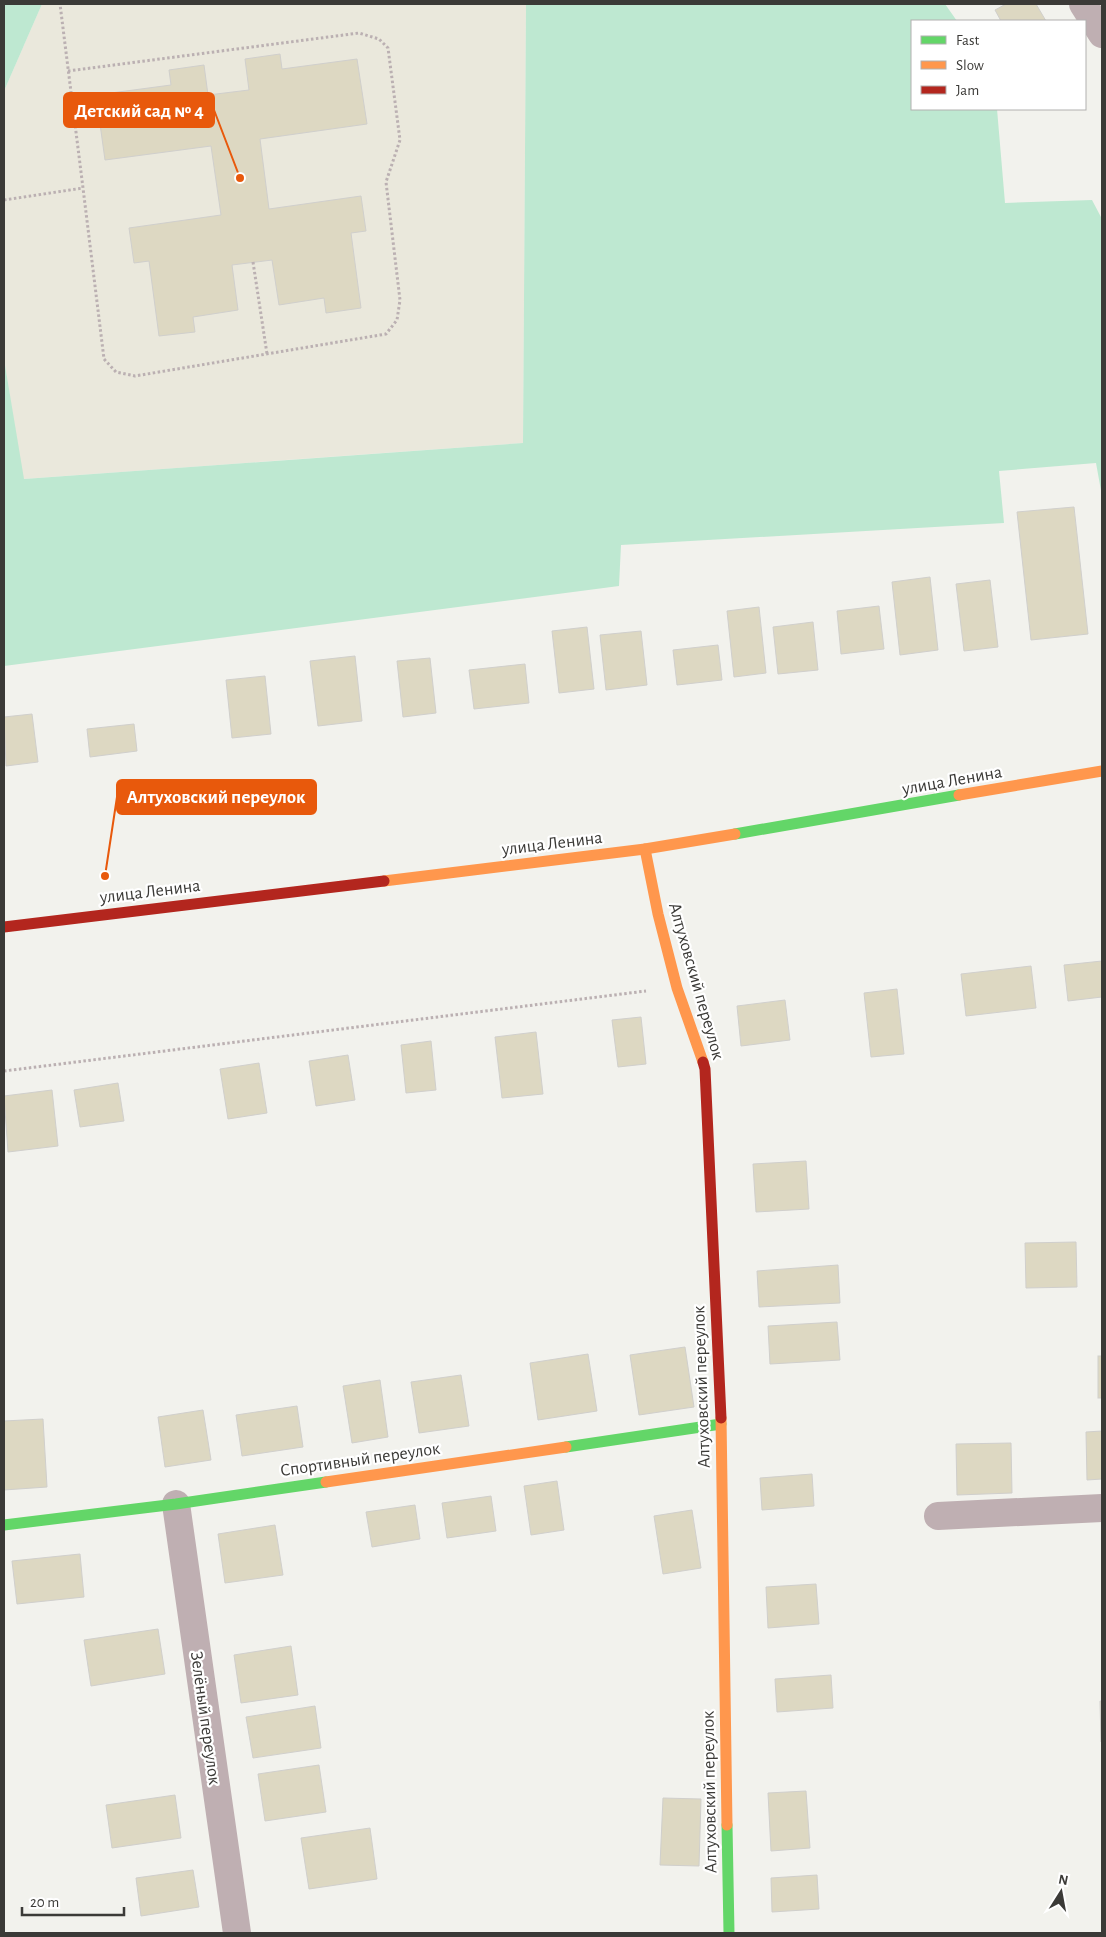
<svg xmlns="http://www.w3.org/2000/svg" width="1106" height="1937" font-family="'Alegreya Sans',sans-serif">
<rect width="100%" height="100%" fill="#f2f2ed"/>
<path fill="#eae8dc" d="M42 4H526L523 443 23 479 4 359V91Z"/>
<g fill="#bee8d1">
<path d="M4 4H42L4 91Z"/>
<path d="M526 4H945L957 21H912V109H997L1005 203 1092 200 1102 219V496L1096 463 999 471 1004 523 621 545 619 586 4 666V359L24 479 523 443Z"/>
</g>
<g fill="#ddd8c2" stroke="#d0cfcc">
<path d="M1006 4H1036L1046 21H1001L995 10Z"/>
<path d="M280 54 282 69 357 59 367 124 260 139 269 209 361 196 366 231 351 233 361 308 326 313 324 298 279 305 272 260 232 265 238 310 193 317 195 332 159 336 149 261 134 263 129 228 221 215 211 146 105 160 96 95 171 85 169 70 204 65 208 95 249 90 245 59Z"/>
<path d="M1074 507 1088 634 1031 640 1017 512Z"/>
<path d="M930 577 938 650 900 655 892 582Z"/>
<path d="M990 580 998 647 964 651 956 584Z"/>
<path d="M879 606 884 649 841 654 837 611Z"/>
<path d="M759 607 766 673 734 677 727 611Z"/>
<path d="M813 622 818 670 778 674 773 627Z"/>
<path d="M587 627 594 689 559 693 552 631Z"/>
<path d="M641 631 647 685 606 690 600 635Z"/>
<path d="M718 645 722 680 677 685 673 650Z"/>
<path d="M355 656 362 721 318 726 310 661Z"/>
<path d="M430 658 436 713 403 717 397 661Z"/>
<path d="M525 664 529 703 474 709 469 670Z"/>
<path d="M265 676 271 734 232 738 226 680Z"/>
<path d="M32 714 38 762 6 766 4 717Z"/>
<path d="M134 724 137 751 90 757 87 729Z"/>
<path d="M1102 961V997L1068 1001 1064 965Z"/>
<path d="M1031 966 1036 1008 966 1016 961 974Z"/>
<path d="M897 989 904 1054 871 1057 864 993Z"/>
<path d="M785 1000 790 1040 741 1046 737 1006Z"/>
<path d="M641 1017 646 1064 618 1067 612 1020Z"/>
<path d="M536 1032 543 1094 502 1098 495 1037Z"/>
<path d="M431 1041 436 1090 406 1093 401 1045Z"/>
<path d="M348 1055 355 1100 316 1106 309 1061Z"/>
<path d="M259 1063 267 1113 228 1119 220 1069Z"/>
<path d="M118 1083 124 1121 80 1127 74 1090Z"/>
<path d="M52 1090 58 1146 8 1152 4 1096Z"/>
<path d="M806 1161 809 1209 756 1212 753 1164Z"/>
<path d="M1076 1242 1077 1287 1026 1288 1025 1243Z"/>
<path d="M838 1265 840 1303 759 1307 757 1271Z"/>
<path d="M837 1322 840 1360 770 1364 768 1326Z"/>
<path d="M685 1347 694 1407 639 1415 630 1355Z"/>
<path d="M588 1354 597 1411 538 1420 530 1363Z"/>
<rect x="1098" y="1356" width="4" height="42"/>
<path d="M461 1375 469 1426 419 1433 411 1382Z"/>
<path d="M380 1380 388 1437 352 1443 343 1386Z"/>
<path d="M297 1406 303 1447 242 1456 236 1415Z"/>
<path d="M203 1410 211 1460 165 1467 158 1417Z"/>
<path d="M43 1419 47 1487 4 1490V1421Z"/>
<path d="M1102 1431V1479L1087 1480 1086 1432Z"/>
<path d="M1011 1443 1012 1493 957 1495 956 1444Z"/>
<path d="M812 1474 814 1506 762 1510 760 1478Z"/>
<path d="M557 1481 564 1530 531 1535 524 1486Z"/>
<path d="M491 1496 496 1531 447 1538 442 1503Z"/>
<path d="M415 1505 420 1539 372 1547 366 1512Z"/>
<path d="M692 1510 701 1568 663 1574 654 1516Z"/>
<path d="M275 1525 283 1575 225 1583 218 1534Z"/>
<path d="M80 1554 84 1597 17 1604 12 1561Z"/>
<path d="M816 1584 819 1624 768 1628 766 1587Z"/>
<path d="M158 1629 165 1674 91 1686 84 1640Z"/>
<path d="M291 1646 298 1695 241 1703 234 1655Z"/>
<path d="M831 1675 833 1708 777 1712 775 1679Z"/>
<path d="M1100 1701H1102V1742H1101Z"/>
<path d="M315 1706 321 1748 253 1758 246 1717Z"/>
<path d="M319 1765 326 1812 265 1821 258 1774Z"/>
<path d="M806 1791 810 1848 771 1851 768 1793Z"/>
<path d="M175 1795 181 1838 112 1848 106 1805Z"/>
<path d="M663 1798 701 1799 699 1866 660 1865Z"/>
<path d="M370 1828 377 1879 309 1889 301 1838Z"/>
<path d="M193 1870 199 1907 141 1916 136 1878Z"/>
<path d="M817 1875 819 1909 772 1912 771 1878Z"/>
</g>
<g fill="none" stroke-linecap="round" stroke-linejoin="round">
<g stroke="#bbb0b2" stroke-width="3" stroke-dasharray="2.5 2.5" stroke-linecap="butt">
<path d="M68 71 359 33 379 39 388 48 400 140 386 182 400 300 397 320 386 334 135 376 116 372 104 359 83 188"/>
<path d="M4 200 83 188 60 4"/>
<path d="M253 262 267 354"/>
<path d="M4 1071 646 991"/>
</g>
<g stroke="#bfafb2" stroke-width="28">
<path d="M1083 4 1102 34"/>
<path d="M176 1504 237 1933"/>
<path d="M938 1516 1102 1508"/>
</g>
<g stroke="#63d668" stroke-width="11">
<path d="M735 834 959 795"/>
<path d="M566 1447 721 1424"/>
<path d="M4 1525 176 1504 326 1482"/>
<path d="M727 1825 729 1933"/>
</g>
<g stroke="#ff974d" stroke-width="11">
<path d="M959 795 1102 771"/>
<path d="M645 849 658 914 677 988 703 1062"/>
<path d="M384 881 645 849 735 834"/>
<path d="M721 1418 727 1825"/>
<path d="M326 1482 566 1447"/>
</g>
<g stroke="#b3261e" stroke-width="11">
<path d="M4 927 384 881"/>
<path d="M703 1062 705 1069 721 1418"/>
</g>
</g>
<g text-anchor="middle" stroke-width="4.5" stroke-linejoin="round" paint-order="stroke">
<g font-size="18" fill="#3b3a37" stroke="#fff">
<text transform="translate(952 780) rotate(-10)" y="6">улица Ленина</text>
<text transform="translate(552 843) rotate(-7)" y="6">улица Ленина</text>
<text transform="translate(150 891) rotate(-7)" y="6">улица Ленина</text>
<text transform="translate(697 981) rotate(74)" y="6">Алтуховский переулок</text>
<text transform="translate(701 1387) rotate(-92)" y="6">Алтуховский переулок</text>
<text transform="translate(360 1459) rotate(-8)" y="6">Спортивный переулок</text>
<text transform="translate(206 1718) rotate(82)" y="6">Зелёный переулок</text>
<text transform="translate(709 1792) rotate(-91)" y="6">Алтуховский переулок</text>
</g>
</g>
<path fill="none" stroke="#e8590c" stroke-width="2" d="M240 178L214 110M105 876L117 797"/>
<g fill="#e8590c" stroke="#fff" stroke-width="2">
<circle cx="240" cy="178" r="5"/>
<circle cx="105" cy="876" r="5"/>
</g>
<g fill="#e8590c" stroke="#e8590c" stroke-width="2">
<rect x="64" y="93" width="150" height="34" rx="5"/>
<rect x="117" y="780" width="199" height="34" rx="5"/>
</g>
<g font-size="19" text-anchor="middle" font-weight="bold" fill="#fff">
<text x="139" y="117">Детский сад № 4</text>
<text x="216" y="803">Алтуховский переулок</text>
</g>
<rect width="1106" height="1937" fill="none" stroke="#3b3a37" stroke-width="10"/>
<rect x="911" y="20" width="175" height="90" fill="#ffffff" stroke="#b1b0af"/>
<rect x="921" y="36" width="25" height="8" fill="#63d668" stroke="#b1b0af"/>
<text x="956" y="45" font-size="15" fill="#3b3a37">Fast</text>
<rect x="921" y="61" width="25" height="8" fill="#ff974d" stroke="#b1b0af"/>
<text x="956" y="70" font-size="15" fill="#3b3a37">Slow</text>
<rect x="921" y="86" width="25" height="8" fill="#b3261e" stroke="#b1b0af"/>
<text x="956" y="95" font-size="15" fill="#3b3a37">Jam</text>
<g transform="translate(1061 1892) rotate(11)" stroke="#ffffff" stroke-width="4" paint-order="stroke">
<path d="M0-4L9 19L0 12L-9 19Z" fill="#3b3a37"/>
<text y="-8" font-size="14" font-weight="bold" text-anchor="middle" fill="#3b3a37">N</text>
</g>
<path d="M22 1907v8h102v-8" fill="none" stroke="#3b3a37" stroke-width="2.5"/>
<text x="30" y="1907" font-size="15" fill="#3b3a37" stroke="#ffffff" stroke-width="4" paint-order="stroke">20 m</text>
</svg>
